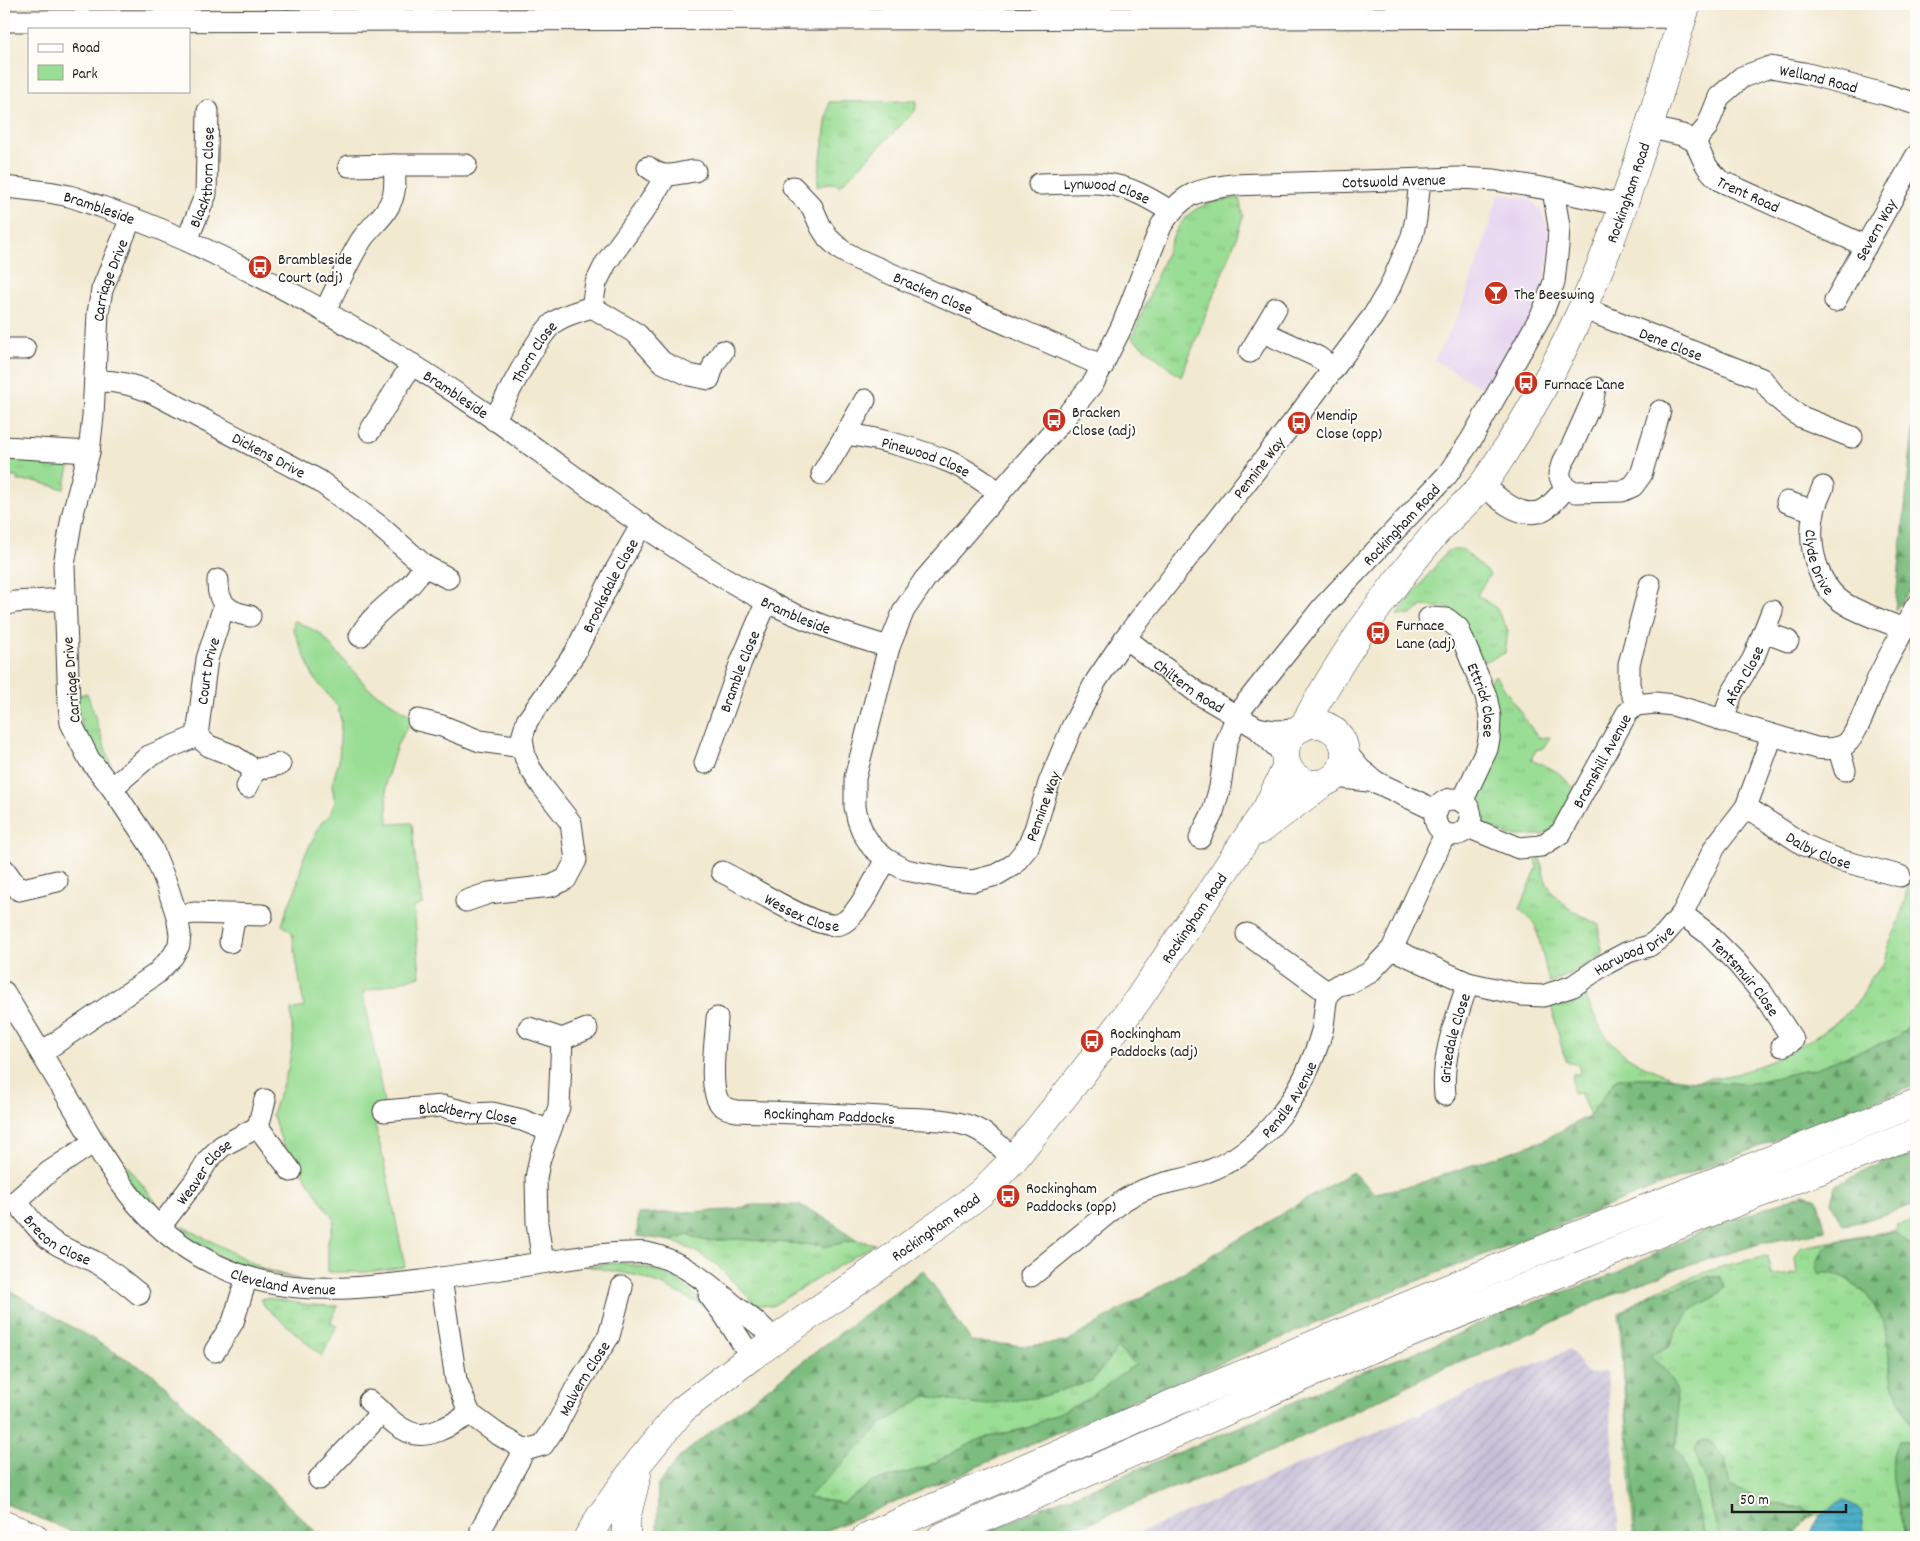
<svg xmlns="http://www.w3.org/2000/svg" width="1920" height="1541" font-family="Dekko,sans-serif">
<defs>
<pattern id="industrial-furrows" width="10" height="10" patternUnits="userSpaceOnUse" patternTransform="scale(1.25)"><rect width="10" height="10" fill="#c8c0d8"/><path d="M-1 1l2-2M0 10L10 0M9 11l2-2" fill="none" stroke="#aba4b9"/></pattern>
<pattern id="grass-tufts" width="24" height="20" patternUnits="userSpaceOnUse" patternTransform="scale(1.25)"><rect width="24" height="20" fill="#9add94"/><path d="M3 7l-1-3M5 7V3M7 7l1-3M15 17l-1-3M17 17v-4M19 17l1-3" fill="none" stroke="#84bd7f"/></pattern>
<pattern id="forest-firs" width="22" height="20" patternUnits="userSpaceOnUse" patternTransform="scale(1.25)"><rect width="22" height="20" fill="#7bbc7e"/><path d="M5 1l3.5 6h-7zM16 11l3.5 6h-7z" fill="#649866"/></pattern>
<pattern id="water-rules" width="6" height="5" patternUnits="userSpaceOnUse" patternTransform="scale(1.25)"><rect width="6" height="5" fill="#4db1cc"/><path d="M0 2.5h6" fill="none" stroke="#3f8fa5"/></pattern>
</defs>
<rect width="100%" height="100%" fill="#fdfcf7"/>
<filter id="ink" filterUnits="userSpaceOnUse"><feTurbulence type="fractalNoise" baseFrequency=".02" numOctaves="2"/><feDisplacementMap in="SourceGraphic" scale="10" xChannelSelector="R" yChannelSelector="G"/><feConvolveMatrix kernelMatrix="1 2 1 2 8 2 1 2 1" color-interpolation-filters="sRGB"/></filter>
<filter id="wash" filterUnits="userSpaceOnUse"><feTurbulence type="fractalNoise" baseFrequency=".0096" numOctaves="4" result="noise"/><feDisplacementMap in="SourceGraphic" scale="20" xChannelSelector="R" yChannelSelector="G"/><feGaussianBlur stdDeviation="1.12" result="paint"/><feColorMatrix in="noise" values="0 0 0 0 0 0 0 0 0 0 0 0 0 0 0 0 0 1.4 0 .05"/><feComposite in="paint" operator="in"/></filter>
<g filter="url(#wash)">
<rect width="100%" height="100%" fill="#f2e9d1"/>
<path fill="#e6d3f0" d="M1499 194 1530 198 1540 209 1549 229V256L1542 290 1535 309 1487 391 1434 360 1459 314 1479 258Z"/>
<path fill="url(#industrial-furrows)" d="M1570 1349 1587 1374 1607 1372 1619 1537H1130Z"/>
<g fill="url(#grass-tufts)" stroke="#5b7c58">
<path d="M917 101 915 111 840 186C832 180 824 184 817 187L829 102Z"/>
<path d="M1239 198 1243 216 1236 239 1181 377 1132 338 1175 232C1192 204 1209 202 1239 198Z"/>
<path d="M4 457 64 460 69 467 64 489 34 481H18L17 477H4Z"/>
<path d="M1462 549 1490 574 1477 595 1496 608 1508 630 1505 653 1480 663 1463 620 1447 608 1423 606 1411 615H1397L1447 551Z"/>
<path d="M1495 675 1538 738 1550 737 1543 748 1536 750 1531 759C1540 763 1549 767 1557 772 1564 777 1567 783 1575 788L1555 826 1543 835 1510 836 1485 825 1473 796 1489 682Z"/>
<path d="M87 693 111 765 104 766 84 740 76 696Z"/>
<path d="M1916 850V1019L1896 1038 1816 1068 1748 1084 1695 1081 1737 1074 1774 1060 1817 1036 1842 1018 1861 998 1870 979 1885 962 1890 941 1900 920Z"/>
<path d="M1540 858C1542 866 1543 874 1546 881 1555 903 1579 915 1599 925V936L1603 954C1588 965 1567 977 1549 982L1536 926 1520 909 1537 868 1535 860Z"/>
<path d="M1584 992C1605 1046 1621 1059 1674 1078H1617L1590 1115 1580 1093 1573 1094 1572 1077 1573 1074H1580L1578 1064 1567 1062 1563 1052 1551 1005Z"/>
<path d="M102 1134 156 1202 154 1205 143 1200 109 1150Z"/>
<path d="M1916 1222V1253L1906 1241H1848L1829 1244 1818 1273H1829L1844 1277 1866 1294 1884 1321 1893 1383 1905 1413 1916 1431V1452L1907 1442H1898C1884 1471 1900 1507 1905 1537H1864L1860 1510 1843 1500 1820 1516 1802 1508 1771 1504 1729 1486 1725 1459 1698 1464 1708 1484 1712 1510 1720 1537H1705L1674 1448 1678 1438 1677 1404 1665 1369 1651 1358V1354L1669 1347C1675 1334 1681 1319 1692 1310 1702 1300 1713 1301 1725 1288L1719 1276H1710L1664 1292H1654L1621 1314 1624 1353 1625 1396 1632 1455 1636 1537H1634L1619 1313 1654 1291 1723 1266 1767 1256 1771 1276 1797 1274 1795 1258 1801 1247 1896 1230 1897 1225Z"/>
<path d="M182 1226 264 1269 300 1280 231 1263 184 1234Z"/>
<path d="M687 1235 706 1241 737 1239 827 1246 857 1240 875 1244 772 1306 755 1304 716 1264 695 1251 672 1241Z"/>
<path d="M618 1263C656 1267 680 1277 706 1307L666 1287 639 1276 586 1266Z"/>
<path d="M266 1298 312 1305 338 1306 330 1323 337 1326 322 1356 262 1304 261 1299Z"/>
<path d="M1117 1348 1137 1364 1086 1400 1028 1428 980 1439 924 1468 875 1481 843 1503 807 1498 884 1422 926 1396 979 1405 1093 1380Z"/>
</g>
<g fill="url(#forest-firs)" stroke="#4c6c4d" fill-rule="evenodd">
<path d="M1916 396V584L1895 610Z"/>
<path d="M1916 626V722L1909 640Z"/>
<path d="M1916 1019V1085L1399 1288 816 1535 810 1537H660L657 1530 658 1485 678 1459 705 1436 923 1270 972 1342 1026 1346 1066 1342 1352 1172 1375 1193 1414 1185 1542 1141 1590 1115 1617 1078H1674L1695 1081 1748 1084 1816 1068 1896 1038ZM1117 1348 1136 1364 1086 1400 1028 1428 980 1439 924 1468 875 1481 843 1503 807 1498 884 1422 926 1396 979 1405 1040 1397 1093 1380Z"/>
<path d="M1916 1154V1204L1860 1222 1842 1225 1831 1202 1835 1185 1895 1157Z"/>
<path d="M1804 1194 1817 1199 1826 1231 1763 1243 1681 1267 1605 1298 1508 1343 1453 1364 1279 1448 1225 1470 1175 1487 1056 1537H977L1047 1505 1093 1488 1244 1425 1341 1380 1432 1346 1503 1313 1612 1275 1700 1232Z"/>
<path d="M752 1205H800L832 1222 857 1240 827 1246 737 1239 706 1241 687 1235 672 1241 637 1236 638 1214 731 1210Z"/>
<path d="M1894 1232 1906 1241 1916 1253V1431L1905 1413 1893 1383 1884 1321 1866 1294 1844 1277 1829 1273H1818L1816 1267 1821 1253 1829 1244 1877 1234Z"/>
<path d="M1710 1276H1719L1725 1287 1717 1296 1692 1309 1677 1329 1669 1347 1651 1354V1358C1660 1365 1671 1373 1674 1385 1679 1402 1680 1431 1674 1448L1683 1457 1705 1537H1636L1632 1455 1625 1396 1624 1353 1621 1314 1654 1292H1664Z"/>
<path d="M4 1287 154 1375 321 1537H84L4 1503Z"/>
<path d="M1704 1440 1711 1441 1725 1459 1730 1486 1771 1504 1802 1508 1814 1514 1806 1519 1792 1537H1720L1712 1510 1708 1484 1698 1464 1695 1449 1699 1442Z"/>
<path d="M1898 1442H1908L1916 1452V1537H1905C1900 1507 1884 1471 1898 1442Z"/>
</g>
<path fill="#9add94" stroke="#5b7c58" d="M294 620 321 634 368 688 413 717 397 745 386 781 388 824 412 823 416 866 423 904 414 907 420 976 363 992 384 1103 377 1112 375 1124 389 1185 405 1267 366 1272H328V1242L334 1220 282 1142 272 1114 288 1069 293 1042 291 1010 304 1007 292 933 288 929 282 925 287 909 295 891 304 857 321 823 329 817 335 802 332 785 339 760 341 721 338 707 314 678 293 629Z"/>
<path fill="url(#water-rules)" stroke="#346674" d="M1843 1500 1860 1510 1864 1537H1808L1820 1516Z"/>
</g>
<g filter="url(#ink)">
<g fill="none" stroke-linecap="round" stroke-linejoin="round">
<g stroke="#3c3b37" stroke-width="23">
<g id="minor">
<path d="M4 21 1675 17 1682 19"/>
<path id="s1" d="M1648 127 1682 135 1695 141C1703 159 1706 171 1723 182L1866 246"/>
<path id="s2" d="M1695 141 1707 127 1719 97 1742 77 1770 67 1804 73 1884 94 1916 104"/>
<path d="M394 165H466"/>
<path d="M648 167C665 181 674 173 695 171"/>
<path d="M665 177 650 202 606 263 596 283 592 307 637 334 662 362 689 375 709 379 714 364 723 351"/>
<path id="s3" d="M1420 179 1416 219 1412 236 1389 289 1373 316 1301 412 1125 638 1096 681 1072 727 1049 783 1035 829 1028 847 1013 865 996 875 973 881 952 879 906 870 886 859 872 847 863 833 858 820 855 807V778L889 647 904 610 925 579 1067 415 1094 382 1122 326 1161 226C1182 193 1196 190 1233 185L1459 178 1495 180 1553 190 1622 205"/>
<path id="s4" d="M1039 184C1061 184 1084 181 1106 184 1129 186 1151 199 1170 211"/>
<path id="s5" d="M4 187C25 189 48 191 69 196 80 199 91 204 102 207 142 221 181 237 219 256 317 303 408 359 497 421 585 483 670 551 766 601 805 621 847 635 889 647"/>
<path id="s6" d="M793 187 812 207 821 227 828 238 841 250 857 259 1103 366"/>
<path id="s7" d="M187 240 206 194 208 111"/>
<path id="s8" d="M1835 301 1916 156"/>
<path id="s9" d="M1582 308 1762 379 1776 397 1799 416 1852 437"/>
<path d="M325 311C337 287 348 261 362 239 372 225 386 216 392 199 396 189 395 176 394 165L349 166"/>
<path d="M1263 332 1318 357 1334 369"/>
<path d="M4 349H25"/>
<path d="M1250 352 1276 308"/>
<path id="s10" d="M95 381C116 380 133 385 153 393L318 480 378 525 425 566 448 578"/>
<path id="s11" d="M494 420C507 397 537 334 556 321 567 314 580 311 592 307"/>
<path d="M370 431 412 364"/>
<path d="M846 434 865 400"/>
<path d="M4 447 89 452"/>
<path id="s12" d="M822 474 846 434C878 438 921 450 950 462 968 470 984 482 1000 493"/>
<path d="M1483 484C1496 497 1517 517 1538 512 1549 509 1558 497 1565 489L1559 474 1562 464 1572 446 1593 399 1595 388"/>
<path id="s13" d="M1823 487C1820 495 1815 504 1814 512 1807 544 1816 587 1847 605 1864 615 1885 621 1903 629"/>
<path d="M1565 489 1576 492 1622 491 1633 486 1641 475 1660 411"/>
<path d="M1787 502 1814 511"/>
<path d="M218 580C217 604 228 612 250 616"/>
<path d="M4 605 15 602 65 599"/>
<path id="s14" d="M1429 618 1447 619 1458 628 1486 696 1490 716 1489 739 1487 749 1462 802"/>
<path d="M1764 632 1788 641"/>
<path d="M360 636C372 615 390 603 407 588 414 582 419 573 425 566"/>
<path id="s15" d="M1125 638 1199 694 1257 728 1284 754"/>
<path d="M1636 705 1629 685V664L1650 585"/>
<path d="M418 720 442 726 480 741 522 747"/>
<path id="s16" d="M1723 721 1732 693 1753 659 1772 611"/>
<path d="M1257 728 1275 731 1296 730"/>
<path id="s17" d="M197 736 207 659 224 606"/>
<path d="M197 736 209 746 232 755 255 770 280 764"/>
<path d="M1838 747 1845 770"/>
<path d="M1346 752 1360 769 1376 782 1437 811"/>
<path id="s18" d="M705 763 741 662 767 601"/>
<path d="M1336 777 1376 782"/>
<path d="M247 787 255 770"/>
<path d="M112 788 149 756 197 736"/>
<circle cx="1453" cy="817" r="18"/>
<path id="s19" d="M1746 807 1804 845 1839 860 1900 876"/>
<path id="s20" d="M1468 827 1519 848 1541 846 1561 833 1627 713 1636 705 1655 703 1673 705 1816 748C1825 749 1838 750 1846 744 1858 734 1871 694 1878 678 1890 653 1904 630 1916 606"/>
<path id="s21" d="M1200 838 1213 812 1220 787 1226 744 1233 725 1242 708 1322 608 1447 475 1471 440 1543 312 1554 282 1558 246 1559 226 1553 190"/>
<path d="M4 869 19 890 57 881"/>
<path id="s22" d="M722 872C745 882 817 932 840 924 858 918 877 875 886 859"/>
<path id="s23" d="M466 901 489 893 551 886 566 879 576 860 571 823 542 786 530 768 525 757 522 738 527 721 575 653 613 575 642 524"/>
<path id="s24" d="M1682 914 1707 933 1737 963 1763 994 1793 1040 1782 1046"/>
<path d="M177 916 194 913 262 915"/>
<path d="M1247 934 1328 993"/>
<path d="M230 942 235 914"/>
<path id="s25" d="M1392 949 1468 983 1522 995 1543 996 1573 986 1602 966 1628 952 1649 946 1664 935 1682 914 1715 847 1746 807 1772 736"/>
<path id="s26" d="M4 992C27 1030 50 1068 73 1106 102 1156 131 1209 179 1243 256 1298 333 1292 421 1281 463 1275 506 1268 548 1262 575 1258 601 1253 628 1253 634 1253 641 1252 647 1253 682 1260 709 1284 735 1306 749 1317 764 1326 774 1341"/>
<path id="s27" d="M717 1018C716 1038 708 1086 719 1102 723 1108 729 1109 736 1111 790 1113 843 1114 896 1118 921 1119 948 1118 972 1127 988 1133 1001 1148 1014 1159"/>
<path d="M529 1028 562 1039 559 1107 540 1158 536 1178 537 1223 543 1262"/>
<path d="M562 1039 587 1029"/>
<path id="s28" d="M41 1053 156 974 173 956 179 945 180 934 177 916 167 885 152 848 112 788 89 759 71 723 69 705 64 565 72 517 89 452 93 416 98 313 102 290 131 218"/>
<path id="s29" d="M1445 1095C1441 1057 1456 1019 1468 983"/>
<path id="s30" d="M384 1111 442 1106 473 1114 492 1113 522 1120 550 1131"/>
<path d="M258 1127 265 1100"/>
<path id="s31" d="M94 1142 49 1172 16 1201C26 1214 36 1228 49 1239 63 1250 80 1254 95 1262 111 1270 124 1282 139 1294"/>
<path id="s32" d="M160 1227 195 1181 208 1160 222 1146 258 1127 291 1171"/>
<path id="s33" d="M1031 1276 1124 1200C1136 1193 1148 1187 1162 1184 1177 1180 1192 1178 1206 1172 1266 1150 1305 1091 1322 1031 1325 1018 1324 1006 1328 993L1338 985 1349 983 1369 973 1392 949 1445 834"/>
<path d="M441 1278 456 1380 470 1414"/>
<path d="M709 1295 725 1316 751 1357"/>
<path d="M215 1351 233 1322 247 1277"/>
<path id="s34" d="M369 1401C413 1441 417 1445 470 1414L496 1433 522 1448 529 1449 543 1445 556 1426 577 1386 609 1336 622 1287"/>
<path d="M319 1479 382 1412"/>
<path d="M481 1529 521 1457 522 1448"/>
</g>
</g>
<g stroke="#3c3b37" stroke-width="29">
<g id="major">
<circle cx="1315" cy="754" r="30"/>
<path id="s35" d="M1303 727C1340 658 1384 595 1434 535 1449 517 1469 502 1483 484 1495 468 1506 449 1517 432 1551 377 1580 317 1604 257 1637 174 1660 88 1687 4"/>
<path d="M1259 831 1322 784"/>
<path d="M4 1525 34 1537"/>
<path id="s36" d="M588 1537 600 1517 640 1461 682 1410 751 1357 952 1215 981 1193 1014 1159 1081 1075 1137 1001 1267 808 1287 766"/>
<path d="M626 1537V1519L637 1475"/>
</g>
</g>
<g stroke="#3c3b37" stroke-width="29">
<g id="highway">
<path d="M866 1537 1178 1401 1568 1239 1916 1103"/>
<path d="M941 1537 1319 1370 1709 1213 1916 1133"/>
</g>
</g>
<use href="#minor" stroke="#fff" stroke-width="21"/>
<use href="#major" stroke="#fff" stroke-width="28"/>
<use href="#highway" stroke="#fff" stroke-width="28"/>
</g>
</g>
<defs>
<g id="bus-disc" transform="scale(1.25)"><circle r="9.5" fill="#c8321e" stroke="#fdfcf7"/><path d="M-5-6H5V4H4V6H2V4H-2V6H-4V4H-5ZM-3.5-4V0h7V-4ZM-3.5 1.2v1.5H-2V1.2ZM2 1.2v1.5H3.5V1.2Z" fill="#fff"/></g>
<g id="bar-disc" transform="scale(1.25)"><circle r="9.5" fill="#c8321e" stroke="#fdfcf7"/><path d="M-6-5H6L.8 .8V4.5H3.5V6h-7V4.5H-.8V.8Z" fill="#fff"/></g>
</defs>
<g fill-rule="evenodd">
<use href="#bus-disc" x="260" y="267"/>
<use href="#bar-disc" x="1496" y="293"/>
<use href="#bus-disc" x="1526" y="383"/>
<use href="#bus-disc" x="1054" y="420"/>
<use href="#bus-disc" x="1299" y="423"/>
<use href="#bus-disc" x="1378" y="633"/>
<use href="#bus-disc" x="1092" y="1041"/>
<use href="#bus-disc" x="1008" y="1196"/>
</g>
<g text-anchor="middle" stroke-width="4" stroke-linejoin="round" paint-order="stroke">
<g font-size="16" fill="#1c1c1c" stroke="#fdfcf7">
<text dy="6" stroke="none"><textPath href="#s2" startOffset="161">Welland Road</textPath></text>
<text dy="6" stroke="none"><textPath href="#s7" startOffset="66">Blackthorn Close</textPath></text>
<text dy="6" stroke="none"><textPath href="#s3" startOffset="1924">Cotswold Avenue</textPath></text>
<text dy="6" stroke="none"><textPath href="#s35" startOffset="630">Rockingham Road</textPath></text>
<text dy="6" stroke="none"><textPath href="#s4" startOffset="69">Lynwood Close</textPath></text>
<text dy="6" stroke="none"><textPath href="#s1" startOffset="128">Trent Road</textPath></text>
<text dy="6" stroke="none"><textPath href="#s5" startOffset="98">Brambleside</textPath></text>
<text dy="6" stroke="none"><textPath href="#s8" startOffset="82">Severn Way</textPath></text>
<text dy="6" stroke="none"><textPath href="#s28" startOffset="876">Carriage Drive</textPath></text>
<text dy="6" stroke="none"><textPath href="#s6" startOffset="182">Bracken Close</textPath></text>
<text dy="6" stroke="none"><textPath href="#s9" startOffset="96">Dene Close</textPath></text>
<text dy="6" stroke="none"><textPath href="#s11" startOffset="79">Thorn Close</textPath></text>
<text dy="6" stroke="none"><textPath href="#s5" startOffset="502">Brambleside</textPath></text>
<text dy="6" stroke="none"><textPath href="#s10" startOffset="191">Dickens Drive</textPath></text>
<text dy="6" stroke="none"><textPath href="#s12" startOffset="130">Pinewood Close</textPath></text>
<text transform="translate(1258 467) rotate(-52)" y="6">Pennine Way</text>
<text dy="6" stroke="none"><textPath href="#s21" startOffset="381">Rockingham Road</textPath></text>
<text dy="6" stroke="none"><textPath href="#s13" startOffset="78">Clyde Drive</textPath></text>
<text dy="6" stroke="none"><textPath href="#s23" startOffset="439">Brooksdale Close</textPath></text>
<text dy="6" stroke="none"><textPath href="#s5" startOffset="908">Brambleside</textPath></text>
<text dy="6" stroke="none"><textPath href="#s17" startOffset="66">Court Drive</textPath></text>
<text dy="6" stroke="none"><textPath href="#s18" startOffset="98">Bramble Close</textPath></text>
<text dy="6" stroke="none"><textPath href="#s16" startOffset="50">Afan Close</textPath></text>
<text transform="translate(70 680) rotate(-95)" y="6">Carriage Drive</text>
<text dy="6" stroke="none"><textPath href="#s15" startOffset="80">Chiltern Road</textPath></text>
<text dy="6" stroke="none"><textPath href="#s14" startOffset="109">Ettrick Close</textPath></text>
<text dy="6" stroke="none"><textPath href="#s20" startOffset="184">Bramshill Avenue</textPath></text>
<text transform="translate(1042 806) rotate(-70)" y="6">Pennine Way</text>
<text dy="6" stroke="none"><textPath href="#s19" startOffset="85">Dalby Close</textPath></text>
<text dy="6" stroke="none"><textPath href="#s22" startOffset="90">Wessex Close</textPath></text>
<text dy="6" stroke="none"><textPath href="#s36" startOffset="876">Rockingham Road</textPath></text>
<text dy="6" stroke="none"><textPath href="#s25" startOffset="262">Harwood Drive</textPath></text>
<text dy="6" stroke="none"><textPath href="#s24" startOffset="90">Tentsmuir Close</textPath></text>
<text dy="6" stroke="none"><textPath href="#s29" startOffset="58">Grizedale Close</textPath></text>
<text dy="6" stroke="none"><textPath href="#s33" startOffset="320">Pendle Avenue</textPath></text>
<text dy="6" stroke="none"><textPath href="#s30" startOffset="85">Blackberry Close</textPath></text>
<text dy="6" stroke="none"><textPath href="#s27" startOffset="198">Rockingham Paddocks</textPath></text>
<text dy="6" stroke="none"><textPath href="#s32" startOffset="71">Weaver Close</textPath></text>
<text dy="6" stroke="none"><textPath href="#s36" startOffset="471">Rockingham Road</textPath></text>
<text dy="6" stroke="none"><textPath href="#s31" startOffset="156">Brecon Close</textPath></text>
<text dy="6" stroke="none"><textPath href="#s26" startOffset="421">Cleveland Avenue</textPath></text>
<text dy="6" stroke="none"><textPath href="#s34" startOffset="279">Malvern Close</textPath></text>
</g>
<g font-size="16" fill="#1c1c1c" stroke="#fdfcf7" text-anchor="start">
<text x="278" y="264">Brambleside<tspan x="278" dy="18">Court (adj)</tspan></text>
<text x="1514" y="299">The Beeswing</text>
<text x="1544" y="389">Furnace Lane</text>
<text x="1072" y="417">Bracken<tspan x="1072" dy="18">Close (adj)</tspan></text>
<text x="1316" y="420">Mendip<tspan x="1316" dy="18">Close (opp)</tspan></text>
<text x="1396" y="630">Furnace<tspan x="1396" dy="18">Lane (adj)</tspan></text>
<text x="1110" y="1038">Rockingham<tspan x="1110" dy="18">Paddocks (adj)</tspan></text>
<text x="1026" y="1193">Rockingham<tspan x="1026" dy="18">Paddocks (opp)</tspan></text>
</g>
</g>
<rect width="1920" height="1541" fill="none" stroke="#fdfcf7" stroke-width="20"/>
<rect x="28" y="28" width="162" height="65" fill="#fdfcf7" stroke="#a3a29f"/>
<rect x="38" y="44" width="25" height="8" fill="#ffffff" stroke="#a3a29f"/>
<text x="72" y="52" font-size="15" fill="#1c1c1c">Road</text>
<rect x="38" y="65" width="25" height="15" fill="#9add94" stroke="#a3a29f"/>
<text x="72" y="78" font-size="15" fill="#1c1c1c">Park</text>
<path d="M1732 1504v8h114v-8" fill="none" stroke="#1c1c1c" stroke-width="2.5"/>
<text x="1740" y="1504" font-size="15" fill="#1c1c1c" stroke="#fdfcf7" stroke-width="4" paint-order="stroke">50 m</text>
</svg>
